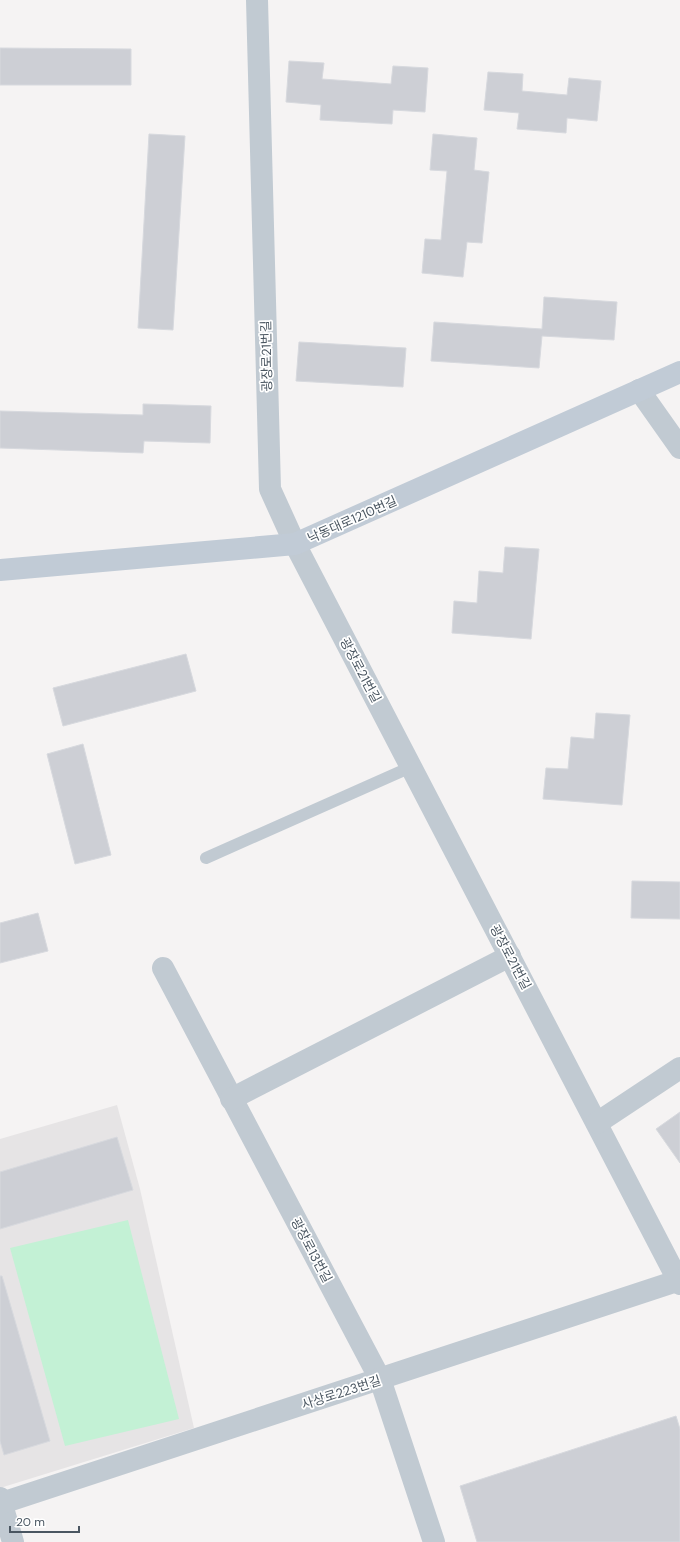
<svg xmlns="http://www.w3.org/2000/svg" width="680" height="1542" font-family="'DM Sans','Noto Sans KR',sans-serif">
<rect width="100%" height="100%" fill="#f5f3f3"/>
<path fill="#e6e4e5" d="M117 1105 140 1189 194 1428 0 1488V1139Z"/>
<path fill="#c3f1d5" d="M128 1220 179 1419 65 1446 10 1248Z"/>
<g fill="#cdcfd5" stroke="#d7d9de">
<path d="M0 48 131 49V85H0Z"/>
<path d="M289 61 324 63 322 79 391 84 393 66 428 68 425 112 393 110 392 124 320 120 321 105 286 102Z"/>
<path d="M488 72 523 74 522 91 567 95 569 78 601 81 597 121 567 118 566 133 517 129 519 113 484 110Z"/>
<path d="M149 134 185 136 173 330 138 328Z"/>
<path d="M433 134 477 138 474 170 489 172 482 243 467 242 463 277 422 273 425 239 441 240 447 171 430 170Z"/>
<path d="M544 297 617 302 614 340 542 336 539 368 431 361 434 322 542 329Z"/>
<path d="M299 342 406 348 403 387 296 381Z"/>
<path d="M143 404 211 406 210 443 144 441 143 453 0 448V411L143 415Z"/>
<path d="M505 547 539 549 531 639 452 633 454 601 477 603 479 571 503 573Z"/>
<path d="M186 654 196 691 63 726 53 688Z"/>
<path d="M596 713 630 715 622 805 543 799 546 768 568 769 571 737 594 739Z"/>
<path d="M83 744 111 855 75 864 47 754Z"/>
<path d="M632 881 680 882V919L631 918Z"/>
<path d="M38 913 48 951 0 963V923Z"/>
<path d="M680 1112V1163L656 1129Z"/>
<path d="M117 1137 133 1190 0 1229V1172Z"/>
<path d="M0 1276H2L50 1441 4 1455 0 1441Z"/>
<path d="M676 1416 680 1429V1542H477L460 1486Z"/>
</g>
<g fill="none" stroke-linecap="round" stroke-linejoin="round">
<path stroke="#c1cad2" stroke-width="12" d="M206 858 411 767"/>
<g stroke="#c1cad2" stroke-width="22">
<path d="M257 0 270 489 295 544 680 1284"/>
<path d="M639 390 680 448"/>
<path d="M163 968 380 1379 434 1542"/>
<path d="M231 1099 510 956"/>
<path d="M597 1123 680 1068"/>
<path d="M0 1498 13 1542"/>
<path d="M2 1503 680 1280"/>
</g>
<path stroke="#c1cbd6" stroke-width="22" d="M0 570 295 544 680 372"/>
</g>
<g text-anchor="middle" stroke-width="3.5" stroke-linejoin="round" paint-order="stroke">
<g font-size="13" fill="#4a5661" stroke="#fff">
<text transform="translate(266 356) rotate(-91)" y="5">광장로21번길</text>
<text transform="translate(352 519) rotate(-24)" y="5">낙동대로1210번길</text>
<text transform="translate(361 670) rotate(62)" y="5">광장로21번길</text>
<text transform="translate(511 957) rotate(62)" y="5">광장로21번길</text>
<text transform="translate(312 1250) rotate(62)" y="5">광장로13번길</text>
<text transform="translate(341 1392) rotate(-18)" y="5">사상로223번길</text>
</g>
</g>
<path d="M10 1526v6h69v-6" fill="none" stroke="#4a5661" stroke-width="2"/>
<text x="16" y="1526" font-size="12" fill="#4a5661" stroke="#ffffff" stroke-width="3" paint-order="stroke">20 m</text>
</svg>
